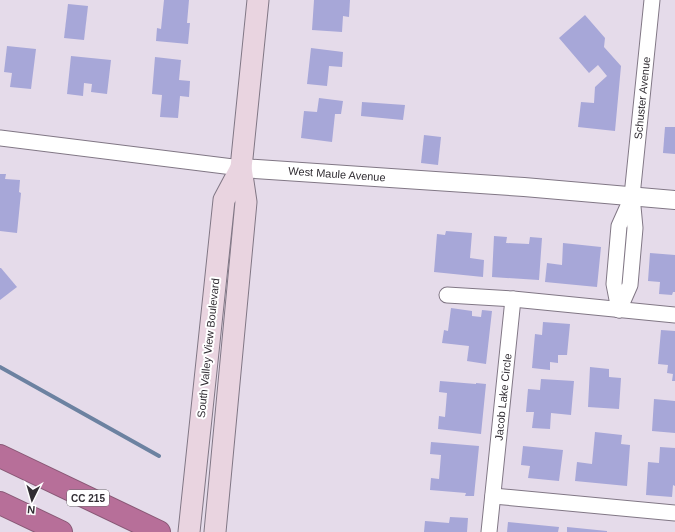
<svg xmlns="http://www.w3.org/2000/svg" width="675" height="532" font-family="Helvetica,sans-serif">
<rect width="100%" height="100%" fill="#e5dbea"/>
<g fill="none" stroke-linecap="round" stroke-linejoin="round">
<path stroke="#6c82a1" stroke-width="4" d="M0 367 159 456"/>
</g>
<g fill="#a7a7d8">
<path d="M164 0H189L187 23H190L188 44 156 41 157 28 161 29Z"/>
<path d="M314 0H350L349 17 343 16 342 32 312 30Z"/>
<path d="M68 4 88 6 84 40 64 38Z"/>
<path d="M585 15 605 38 604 47 621 66 615 131 578 127 581 102 594 103 595 87 607 76 598 65 589 73 559 38Z"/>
<path d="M7 46 36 49 31 89 10 87 12 73 4 72Z"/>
<path d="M311 48 343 52 342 67 329 66 327 86 307 84Z"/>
<path d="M71 56 111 60 107 94 91 92 92 84 84 83 83 96 67 94Z"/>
<path d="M155 57 181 60 179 80 190 81 189 97 180 96 178 118 160 117 162 95 152 94Z"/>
<path d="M319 98 343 101 341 114H335L332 142 301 138 304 111 317 112Z"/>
<path d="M362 102 405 105 403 120 361 116Z"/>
<path d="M665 127H675V154L663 153Z"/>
<path d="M424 135 441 137 438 165 421 163Z"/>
<path d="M0 174H6L5 179 20 180 19 192 21 193 17 233 0 231Z"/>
<path d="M446 231 472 233 470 258 484 260 483 277 434 272 437 234 445 235Z"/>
<path d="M494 236 507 237 506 243 529 244 530 237 542 238 539 280 492 277Z"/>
<path d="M563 243 601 247 597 287 545 282 547 263 562 265Z"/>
<path d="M650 253 675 255V292H673L672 295 659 294 660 282 648 281Z"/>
<path d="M0 268H1L17 287 0 300Z"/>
<path d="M451 308 472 311V316L481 317 482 310 492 311 486 364 467 361 469 346 442 343 444 330 448 331Z"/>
<path d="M543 322 570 324 567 355H558V363L550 362V370L532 368 535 334 542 335Z"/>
<path d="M661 330 675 331V381H672L673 374 667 373 668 365 658 364Z"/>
<path d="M590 367 609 369V377L621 378 619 409 588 407Z"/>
<path d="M541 379 574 381 571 415 551 413 550 429 532 428 534 412H526L528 389 540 390Z"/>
<path d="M440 381 476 384V383L486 384 481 434 438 429 439 416 445 417 447 393 439 392Z"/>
<path d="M654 399 675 401V433L652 431Z"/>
<path d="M595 432 622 435 621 444 630 445 627 486 575 481 577 462 592 464Z"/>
<path d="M431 442 479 446 474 496H465L466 493 430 490 431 478 439 479 441 455 430 454Z"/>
<path d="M523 446 563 450 559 481 528 478 530 466 521 465Z"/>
<path d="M660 447 675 448V486L673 485 672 497 646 495 648 462 659 463Z"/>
<path d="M450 517 468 518 467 532H424L425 521 449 523Z"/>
<path d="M508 522 559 527 558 532H507Z"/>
<path d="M567 527 607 531V532H567Z"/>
</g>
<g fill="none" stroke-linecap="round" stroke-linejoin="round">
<g stroke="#817785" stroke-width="17">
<g id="minor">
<path d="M0 138 241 168"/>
<path d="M447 295 513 299 675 315"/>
<path d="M619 310 630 285 635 228 632 196 652 0"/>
<path d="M619 310 614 284 619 226 632 197"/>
<path d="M493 496 675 513"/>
<path d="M489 532 513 299"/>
</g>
</g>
<g stroke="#817785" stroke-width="20">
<path id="tertiary" d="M241 168 524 187 675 200"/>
</g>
<g stroke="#817785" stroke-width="23">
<g id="secondary">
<path d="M189 532 224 200 241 168"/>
<path d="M215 532 246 202 241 168 258 0"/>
</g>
</g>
<g stroke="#885875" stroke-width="24">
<g id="motorway">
<path d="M0 456 159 532"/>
<path d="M0 503 61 532"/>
</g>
</g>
<use href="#minor" stroke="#fff" stroke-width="15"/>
<use href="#tertiary" stroke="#fff" stroke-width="18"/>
<use href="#secondary" stroke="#e9d4e0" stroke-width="21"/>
<use href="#motorway" stroke="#b76f99" stroke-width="22"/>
</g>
<g text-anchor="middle" stroke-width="4" stroke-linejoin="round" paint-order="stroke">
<rect fill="#fff" stroke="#6f6c70" stroke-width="1" x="67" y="490" width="42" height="16" rx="3"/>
<g font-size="10" font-weight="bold" fill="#312d33">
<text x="88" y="502">CC 215</text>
</g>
<g font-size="11" fill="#312d33" stroke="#fff">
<text transform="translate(642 98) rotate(-84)" y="4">Schuster Avenue</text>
<text transform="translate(337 174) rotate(4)" y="4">West Maule Avenue</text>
<text transform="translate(208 348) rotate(-84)" y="4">South Valley View Boulevard</text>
<text transform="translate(503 397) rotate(-84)" y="4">Jacob Lake Circle</text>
</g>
</g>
<g transform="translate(32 500) rotate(185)" stroke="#ffffff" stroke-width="3" paint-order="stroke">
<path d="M0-3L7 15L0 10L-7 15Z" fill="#312d33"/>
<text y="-6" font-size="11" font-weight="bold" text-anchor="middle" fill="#312d33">N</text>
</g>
</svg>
